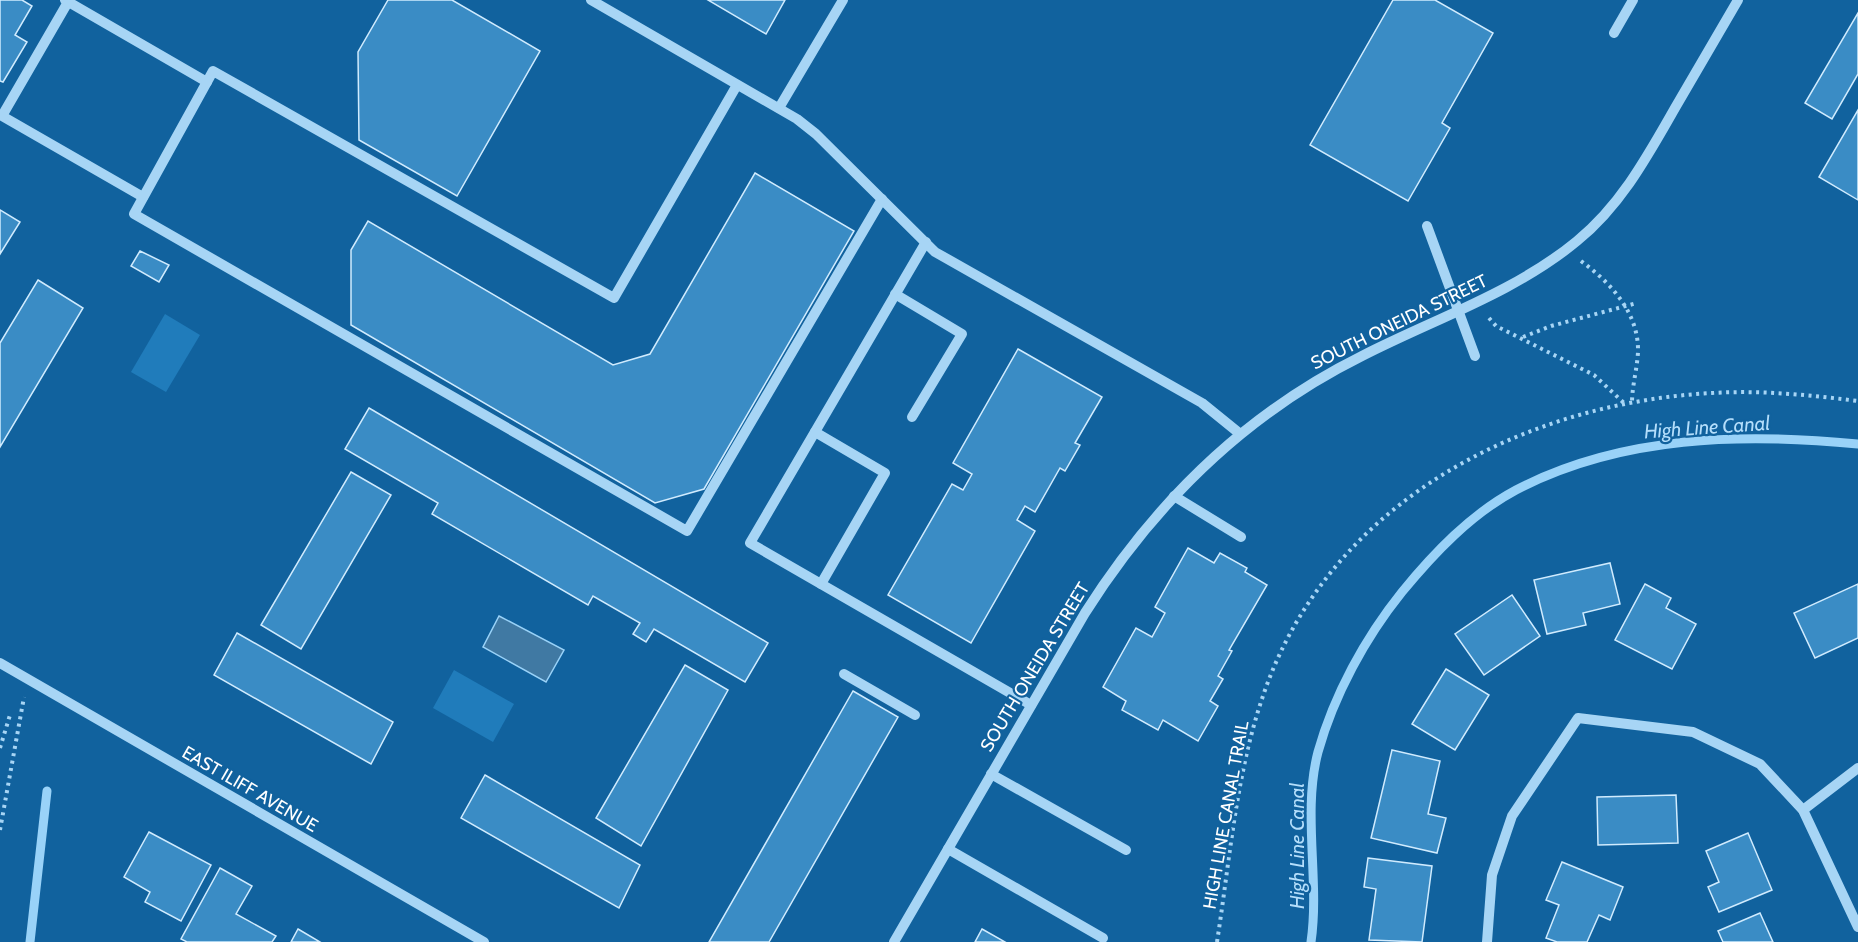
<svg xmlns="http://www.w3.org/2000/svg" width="1858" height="942" font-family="Cabin,sans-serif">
<rect width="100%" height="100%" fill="#11629e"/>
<g fill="#207cbb">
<path d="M165 314 200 335 166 392 131 372Z"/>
<path d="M454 670 514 704 493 742 433 708Z"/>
</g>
<path fill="#4079a3" stroke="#99d2f8" stroke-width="1.5" d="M499 616 564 650 546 682 483 647Z"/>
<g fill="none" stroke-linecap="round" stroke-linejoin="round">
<g stroke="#99d2f8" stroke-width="9">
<path d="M30 942 47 791"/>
<path d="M1311 942C1320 880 1302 813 1318 752 1334 695 1365 638 1402 592 1434 553 1471 514 1516 490 1621 435 1743 433 1858 444"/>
</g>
</g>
<g fill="#3a8cc5" stroke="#d0ebfe" stroke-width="1.5">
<path d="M0 0H22L32 6 15 35 27 42 3 82 0 81Z"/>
<path d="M388 0H452L540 51 457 196 359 140 358 52Z"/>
<path d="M708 0H785L766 34Z"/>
<path d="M1393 0H1435L1493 33 1442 123 1450 128 1408 201 1310 145Z"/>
<path d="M1858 13V74L1832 119 1805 103Z"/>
<path d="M1858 110V200L1819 177Z"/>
<path d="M755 173 854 231 704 489 655 503 351 325V250L368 221 613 365 650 354Z"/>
<path d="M0 210 20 222 0 254Z"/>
<path d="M140 251 169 265 159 282 131 266Z"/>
<path d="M38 280 83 308 0 447V343Z"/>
<path d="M1018 349 1102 397 1075 443 1080 445 1065 471 1060 468 1035 512 1025 506 1017 520 1035 531 971 643 888 595 952 484 963 490 972 474 953 463Z"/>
<path d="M369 408 768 643 745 682 654 629 646 642 633 634 640 623 593 596 588 605 432 514 438 503 345 449Z"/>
<path d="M351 472 391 495 301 649 261 625Z"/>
<path d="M1188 548 1214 563 1220 553 1247 568 1245 572 1267 585 1229 650 1232 651 1218 676 1223 679 1210 701 1218 706 1198 741 1163 720 1158 730 1122 710 1126 701 1103 687 1136 628 1152 637 1165 613 1155 607Z"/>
<path d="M1610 563 1620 604 1583 613 1586 625 1547 634 1534 580Z"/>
<path d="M1645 584 1671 598 1666 608 1696 624 1672 669 1615 640Z"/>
<path d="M1858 584V638L1815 658 1794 613Z"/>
<path d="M1512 595 1540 636 1484 675 1455 634Z"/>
<path d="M237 633 393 722 371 764 214 675Z"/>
<path d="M685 665 728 690 641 846 596 818Z"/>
<path d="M1446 669 1489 695 1455 750 1412 724Z"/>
<path d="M853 691 898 717 769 942H709Z"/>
<path d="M1392 750 1440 761 1428 814 1446 818 1437 853 1371 838Z"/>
<path d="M485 775 640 865 619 908 461 818Z"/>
<path d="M1676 795 1678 843 1598 845 1597 797Z"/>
<path d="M149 832 211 865 181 921 145 902 150 892 124 877Z"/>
<path d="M1748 833 1772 890 1719 912 1708 887 1719 882 1706 851Z"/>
<path d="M1368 858 1432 866 1422 942 1369 940 1376 889 1364 887Z"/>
<path d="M1562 862 1623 887 1610 920 1599 915 1587 942H1557L1546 938 1559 905 1546 900Z"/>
<path d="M220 868 252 886 236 914 276 936 272 942H187L181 939Z"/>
<path d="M1760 913 1773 942H1723L1718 931Z"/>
<path d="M298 929 320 942H291Z"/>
<path d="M982 929 1005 942H975Z"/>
</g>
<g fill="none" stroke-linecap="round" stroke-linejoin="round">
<g stroke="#a7d5f5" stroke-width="4" stroke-dasharray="3 4.5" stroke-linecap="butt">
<path d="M1581 261C1611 283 1639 313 1638 352 1637 370 1632 386 1632 403"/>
<path d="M1489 318 1496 326 1594 375 1625 404"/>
<path d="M1523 337 1551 326 1637 303"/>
<path d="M0 748 10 715"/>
<path d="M0 830 24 697"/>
<path d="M1217 942C1230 859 1236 773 1264 693 1329 504 1521 403 1712 393 1761 390 1810 395 1858 401"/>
</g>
<g stroke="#a7d5f5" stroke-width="10">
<path d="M65 0 207 82"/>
<path d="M591 0 797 119 816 134 935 252 1202 403 1239 433"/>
<path d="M68 2 2 116 143 197"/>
<path d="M1614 33 1633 0"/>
<path d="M737 85 614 298 213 71 134 214 687 531 882 199"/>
<path d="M779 108 843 0"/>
<path d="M1427 226 1475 356"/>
<path d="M926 242 750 543 1031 705"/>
<path d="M895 294 962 334 912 417"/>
<path d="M815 432 885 473 821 584"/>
<path d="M1174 496 1241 537"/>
<path d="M0 663 484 942"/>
<path d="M844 674 915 715"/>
<path d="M991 774 1126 850"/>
<path d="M1803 810 1858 768"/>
<path d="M948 849 1103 938"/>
<path d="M894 942 1085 613C1154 504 1245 414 1362 356 1434 319 1514 293 1577 241 1621 205 1647 157 1675 108 1696 72 1717 36 1738 0"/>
<path d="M1487 942 1492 875 1512 816 1578 718 1693 732 1760 764 1803 810 1858 927"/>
</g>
</g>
<g text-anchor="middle" stroke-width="4.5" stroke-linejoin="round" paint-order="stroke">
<g font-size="18" fill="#fff" stroke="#11629e">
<text transform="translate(1399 322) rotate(-26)" y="6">SOUTH ONEIDA STREET</text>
<text transform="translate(1035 667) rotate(-59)" y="6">SOUTH ONEIDA STREET</text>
<text transform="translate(250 789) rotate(30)" y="6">EAST ILIFF AVENUE</text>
<text transform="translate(1226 815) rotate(-80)" y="6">HIGH LINE CANAL TRAIL</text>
</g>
<g font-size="20" font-style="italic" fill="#b4defb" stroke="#11629e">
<text transform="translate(1707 427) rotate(-4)" y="7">High Line Canal</text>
<text transform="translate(1297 846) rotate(-90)" y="7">High Line Canal</text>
</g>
</g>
</svg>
